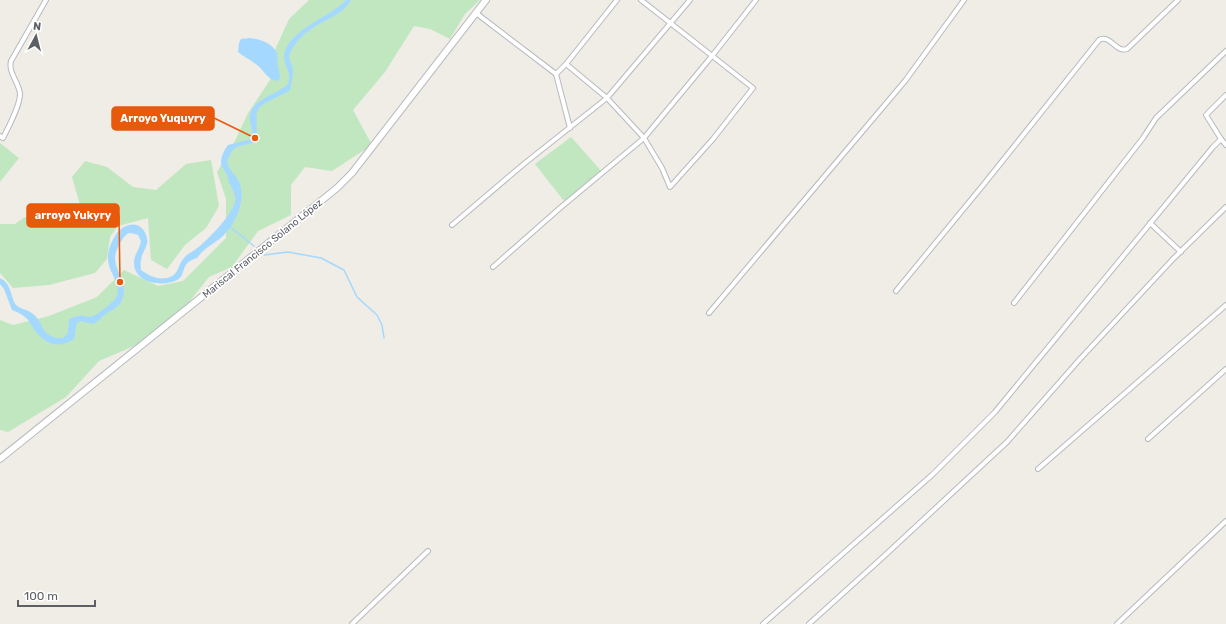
<svg xmlns="http://www.w3.org/2000/svg" width="1226" height="624" font-family="Rubik,sans-serif">
<rect width="100%" height="100%" fill="#efede5"/>
<g fill="#c1e7c1">
<path d="M309 0H480L465 14 450 39 430 29 414 26 385 72 353 110 372 145 332 171 305 167 291 185V215L258 231 232 267 209 277 174 321 141 343 99 361 66 397 8 432 0 430V320L13 325 49 316 97 297 124 270 158 286 183 281 226 238V199L217 172 233 145 248 113 270 80 274 52 289 19Z"/>
<path d="M571 137 603 173 564 201 535 164Z"/>
<path d="M0 143 19 158 0 182Z"/>
<path d="M211 160 219 206 206 228 185 245 167 269 151 260 148 218 118 226 110 237 107 259 95 273 49 285 13 288 0 273V224H15L25 217 43 226 73 223 81 208 72 177 85 161 107 167 133 187 156 190 186 164Z"/>
</g>
<g fill="#a5d8ff">
<path d="M346 0H351C343 15 324 20 311 29 304 34 296 42 292 49 285 60 294 63 293 73 293 76 291 88 289 91 281 96 269 100 261 106 252 112 260 130 255 142L237 147 232 151 227 161C228 172 240 177 241 188 244 205 235 224 223 236 214 244 204 248 197 258 179 263 187 275 177 280 164 287 135 284 134 264 133 256 140 249 141 241L138 235C135 234 132 233 129 233 123 235 114 253 115 259 116 274 129 282 122 300 120 306 112 310 106 314 93 324 98 326 80 321L77 323C75 329 76 333 74 339 58 349 47 345 35 331 32 327 30 321 26 318 22 314 17 312 12 310L4 289 0 284V278C12 284 10 296 16 305 20 309 26 309 30 312 45 320 39 339 63 338L68 333 69 319C74 317 79 315 84 316 85 316 89 317 90 317 96 316 111 304 115 299 123 288 111 275 109 265 106 255 110 244 115 236 124 222 142 219 147 238 149 246 141 253 141 261 140 264 141 267 141 270 150 276 159 281 170 277 179 274 178 264 184 258 187 254 192 252 196 249 208 240 231 216 235 202 237 195 231 188 229 182 228 179 228 175 226 173 224 169 221 167 221 162 221 156 225 149 228 145L251 139C255 129 248 123 250 115 253 98 277 95 288 84 293 69 281 66 285 51 293 28 330 17 346 0Z"/>
<path d="M250 38C260 39 272 43 277 53 278 57 277 62 278 66 278 70 280 74 280 78L278 81C267 80 265 71 257 65 251 60 244 57 238 52L239 43 241 39Z"/>
</g>
<g fill="none" stroke-linecap="round" stroke-linejoin="round">
<g stroke="#a5d8ff" stroke-width="1.5">
<path d="M229 226 254 246"/>
<path d="M264 255 288 252 321 258 344 270 357 297 377 315 382 325 384 338"/>
</g>
<g stroke="#b7babf" stroke-width="6">
<g id="street">
<path d="M476 13 556 74 570 128"/>
<path d="M566 64 607 98 644 138 662 168 670 187 713 139 753 88 641 0"/>
<path d="M556 74 566 64 617 0"/>
<path d="M1226 95 1206 115 1221 139 1226 145"/>
<path d="M0 136 3 138C9 126 20 106 20 94 19 82 8 73 11 61L46 0"/>
<path d="M1150 223 1181 252"/>
<path d="M452 225 525 163 607 98 690 0"/>
<path d="M493 267 560 208 644 138 712 56 756 0"/>
<path d="M896 291 984 184 1099 40C1111 34 1115 53 1127 49L1178 0"/>
<path d="M1014 303 1143 138 1156 118 1226 51"/>
<path d="M709 313 905 81 964 0"/>
<path d="M1148 439 1226 369"/>
<path d="M1038 469 1226 305"/>
<path d="M352 624 428 551"/>
<path d="M763 624 932 475 995 412 1213 147 1221 139"/>
<path d="M809 624 882 558 1007 442 1080 359 1173 259 1226 207"/>
<path d="M1117 624 1226 521"/>
</g>
</g>
<g stroke="#b8bbc1" stroke-width="8">
<path id="secondary" d="M0 459 337 188 352 173 486 0"/>
</g>
<use href="#street" stroke="#fff" stroke-width="4"/>
<use href="#secondary" stroke="#fff" stroke-width="6"/>
</g>
<g text-anchor="middle" stroke-width="3.5" stroke-linejoin="round" paint-order="stroke">
<g font-size="10" fill="#5c6065" stroke="#fff">
<text transform="translate(262 248) rotate(-39)" y="4">Mariscal Francisco Solano López</text>
</g>
</g>
<path fill="none" stroke="#e8590c" stroke-width="1.5" d="M255 138L214 118M120 282L119 215"/>
<g fill="#e8590c" stroke="#fff" stroke-width="1.5">
<circle cx="255" cy="138" r="4"/>
<circle cx="120" cy="282" r="4"/>
</g>
<g fill="#e8590c" stroke="#e8590c" stroke-width="1.5">
<rect x="112" y="107" width="102" height="23" rx="4"/>
<rect x="27" y="204" width="92" height="23" rx="4"/>
</g>
<g font-size="11" text-anchor="middle" font-weight="bold" fill="#fff">
<text x="163" y="122">Arroyo Yuquyry</text>
<text x="73" y="219">arroyo Yukyry</text>
</g>
<g transform="translate(36 36) rotate(7)" stroke="#ffffff" stroke-width="3" paint-order="stroke">
<path d="M0-3L7 15L0 10L-7 15Z" fill="#5c6065"/>
<text y="-6" font-size="11" font-weight="bold" text-anchor="middle" fill="#5c6065">N</text>
</g>
<path d="M18 600v6h77v-6" fill="none" stroke="#5c6065" stroke-width="2"/>
<text x="24" y="600" font-size="12" fill="#5c6065" stroke="#ffffff" stroke-width="3" paint-order="stroke">100 m</text>
</svg>
